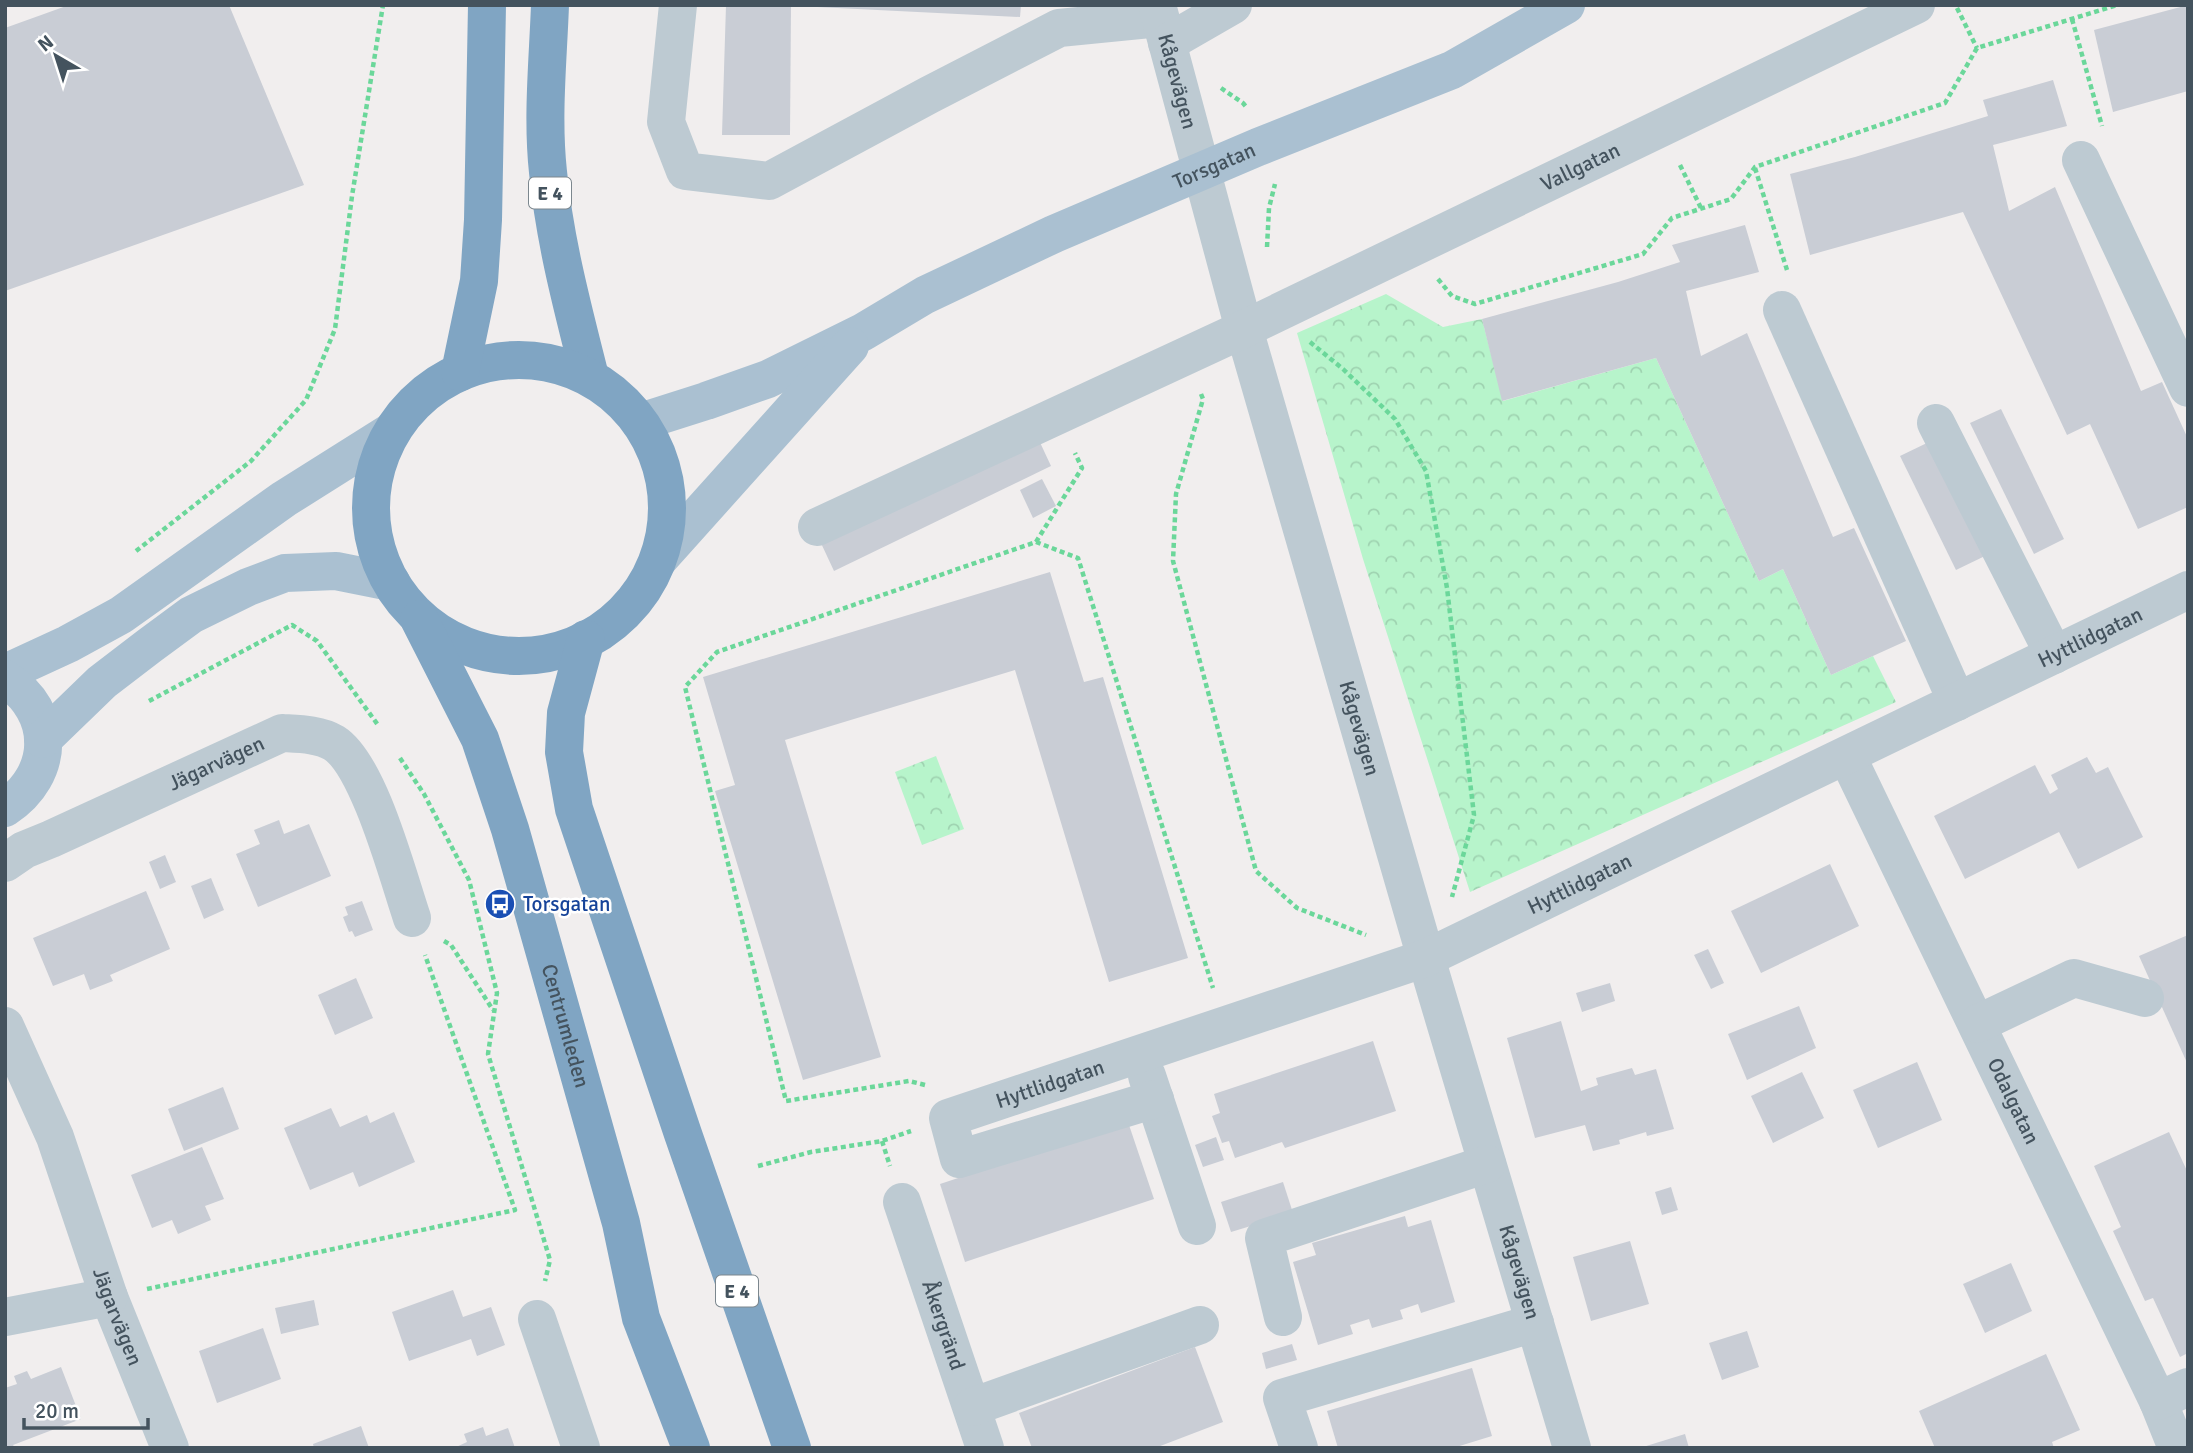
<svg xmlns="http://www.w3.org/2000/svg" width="2193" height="1453" font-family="Signika,sans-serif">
<defs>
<pattern id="park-crowns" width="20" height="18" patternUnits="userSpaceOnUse" patternTransform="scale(1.75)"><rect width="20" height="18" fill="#b7f4cb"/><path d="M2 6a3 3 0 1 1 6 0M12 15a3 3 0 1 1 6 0" fill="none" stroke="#9fd3b1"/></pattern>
</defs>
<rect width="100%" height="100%" fill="#f1eeee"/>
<g fill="url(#park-crowns)">
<path d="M1386 294 1443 327 1482 319 1503 401 1656 358 1759 581 1783 569 1831 675 1873 656 1896 702 1470 892 1363 559 1297 333Z"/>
<path d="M936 756 964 829 922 845 895 772Z"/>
</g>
<g fill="#c9cdd5">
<path d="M69 5H229L304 185 5 291V28Z"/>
<path d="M726 5H791L790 135H722Z"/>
<path d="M817 5H1021L1020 17 817 7Z"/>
<path d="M2188 5V91L2113 112 2094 30Z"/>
<path d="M2053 80 2067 126 1993 145 2009 211 2055 187 2141 391 2162 382 2188 439V507L2138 529 2090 424 2067 435 1963 212 1810 255 1790 174 1855 157 1988 116 1983 100Z"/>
<path d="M1745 225 1759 272 1686 291 1701 356 1747 333 1833 537 1854 528 1906 641 1831 675 1783 569 1759 581 1656 358 1502 401 1482 319 1618 282 1680 262 1672 245Z"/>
<path d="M2001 409 2064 539 2034 554 1970 423Z"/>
<path d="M1037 436 1051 466 834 571 820 541Z"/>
<path d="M1931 441 1987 555 1956 570 1900 456Z"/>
<path d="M1042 479 1056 506 1033 518 1020 490Z"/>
<path d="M1050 572 1084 682 1103 677 1188 958 1109 982 1015 670 785 740 881 1057 803 1080 715 791 735 785 703 677Z"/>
<path d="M2087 757 2096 773 2108 767 2143 837 2078 869 2059 832 1965 879 1934 816 2035 765 2050 794 2058 789 2051 775Z"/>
<path d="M279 820 284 834 309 824 331 876 258 907 236 854 260 844 254 830Z"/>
<path d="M165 855 176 882 160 889 149 862Z"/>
<path d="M1830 864 1859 926 1761 973 1731 911Z"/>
<path d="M211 878 224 910 204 919 191 886Z"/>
<path d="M146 891 170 949 110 975 113 981 90 990 84 974 53 986 33 938Z"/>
<path d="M362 901 373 930 355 937 352 931 349 932 343 917 348 915 345 907Z"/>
<path d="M2188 935V1065L2139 956Z"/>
<path d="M1708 949 1724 983 1711 989 1694 955Z"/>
<path d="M356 978 373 1018 335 1035 318 995Z"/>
<path d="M1610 983 1615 1001 1582 1012 1576 993Z"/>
<path d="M1799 1006 1816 1048 1747 1080 1728 1034Z"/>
<path d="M1561 1021 1581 1091 1598 1085 1596 1078 1632 1068 1635 1075 1656 1069 1674 1129 1647 1136 1646 1132 1619 1140 1620 1144 1593 1151 1585 1125 1535 1138 1507 1038Z"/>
<path d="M1373 1041 1396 1111 1285 1148 1282 1142 1235 1158 1229 1141 1222 1143 1212 1116 1220 1113 1214 1094Z"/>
<path d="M1917 1062 1942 1120 1878 1148 1853 1090Z"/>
<path d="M1802 1072 1824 1118 1773 1143 1751 1096Z"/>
<path d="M223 1087 239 1129 184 1151 168 1109Z"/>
<path d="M331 1108 340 1127 367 1115 370 1123 394 1112 415 1162 359 1187 353 1172 310 1190 284 1128Z"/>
<path d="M1128 1122 1154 1199 965 1262 940 1184Z"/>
<path d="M2169 1132 2188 1173V1353L2180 1357 2153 1298 2145 1301 2113 1231 2121 1227 2094 1166Z"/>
<path d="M1216 1137 1224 1160 1203 1167 1195 1145Z"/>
<path d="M202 1147 224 1199 205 1206 211 1220 178 1234 172 1220 152 1228 131 1175Z"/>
<path d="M1283 1182 1293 1213 1231 1232 1221 1202Z"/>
<path d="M1671 1187 1678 1210 1662 1215 1655 1192Z"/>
<path d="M1405 1216 1408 1227 1431 1220 1455 1302 1421 1313 1418 1304 1400 1310 1403 1319 1372 1328 1369 1319 1350 1325 1353 1334 1318 1345 1293 1262 1316 1255 1312 1243Z"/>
<path d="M1630 1241 1649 1304 1591 1321 1573 1257Z"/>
<path d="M2011 1263 2032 1311 1985 1333 1963 1284Z"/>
<path d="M453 1290 463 1317 491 1307 505 1345 477 1356 471 1339 409 1361 392 1312Z"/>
<path d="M314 1300 319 1325 281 1334 275 1308Z"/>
<path d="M263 1328 281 1379 217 1403 199 1351Z"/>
<path d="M1747 1331 1759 1367 1722 1380 1709 1343Z"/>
<path d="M1292 1344 1297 1360 1266 1369 1262 1353Z"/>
<path d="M1195 1347 1223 1422 1155 1448H1032L1019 1413Z"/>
<path d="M2046 1354 2080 1430 2052 1442 2054 1448H1935L1919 1411Z"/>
<path d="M61 1367 81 1419 13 1445 15 1448H5V1388L17 1384 14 1376 27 1371 31 1379Z"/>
<path d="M1472 1368 1492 1436 1453 1448H1338L1327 1411Z"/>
<path d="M361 1426 369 1448H314L313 1444Z"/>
<path d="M483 1427 486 1436 508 1428 515 1448H454L467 1442 464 1434Z"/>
<path d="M1685 1434 1689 1448H1643V1447Z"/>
</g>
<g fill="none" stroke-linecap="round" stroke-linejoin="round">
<g stroke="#6bd79a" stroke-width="4.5" stroke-dasharray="5 3.5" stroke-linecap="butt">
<path d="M1957 8 1977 48"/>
<path d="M2072 19 2102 126"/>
<path d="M1221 88 1243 103 1247 108"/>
<path d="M1680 165 1701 208"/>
<path d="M1755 168 1787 270"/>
<path d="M1267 247 1269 208 1275 184"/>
<path d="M1438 279 1452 296 1475 304 1643 254 1672 218 1731 199 1755 167 1945 103 1977 48 2117 5"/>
<path d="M1310 342 1343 369 1395 419 1426 471 1447 588 1474 815 1452 897"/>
<path d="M1201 394 1203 399 1176 494 1173 561 1256 871 1297 908 1366 935"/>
<path d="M1036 542 1082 468 1075 453"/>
<path d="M136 551 251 461 306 400 335 329 352 196 383 5"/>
<path d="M149 701 292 625 317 641 378 725"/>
<path d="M400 758 424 794 469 880 497 993 488 1054 550 1260 545 1281"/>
<path d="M444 941 451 945 493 1010"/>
<path d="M925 1085 909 1081 786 1101 685 687 717 652 1036 542 1078 558 1213 988"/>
<path d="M882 1141 890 1166"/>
<path d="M758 1166 811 1152 882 1141 911 1131"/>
<path d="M147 1289 515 1210 425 955"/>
</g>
<g stroke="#bdcad2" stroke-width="38">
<path d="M678 5 666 122 685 171 769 181 929 95 1059 28 1160 18"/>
<path id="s1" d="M1157 5 1244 329 1426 958 1572 1448"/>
<path d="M1167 43 1233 5"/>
<path d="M2081 160 2188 388"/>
<path d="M1782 310 1957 702"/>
<path d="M1936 423 2054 655"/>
<path id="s2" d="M817 527 1244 329 1916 5"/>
<path id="s3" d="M1847 756 2158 1401 2177 1448"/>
<path id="s4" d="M5 863 24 850 51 839 282 733C299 734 319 734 334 743 369 765 398 877 412 918"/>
<path d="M1977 1024 2074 978 2145 998"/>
<path id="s5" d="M5 1026 55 1137 109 1297 170 1448"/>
<path d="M1147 1076 1197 1226"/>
<path id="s6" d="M1155 1099 959 1159 948 1118 1426 958 2188 590"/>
<path id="s7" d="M902 1202 985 1448"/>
<path d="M5 1317 109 1297"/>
<path d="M1283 1317 1264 1238 1487 1164"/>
<path d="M537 1319 581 1448"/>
<path d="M2158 1401 2188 1387"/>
<path d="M972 1407 1200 1325"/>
<path d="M1299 1448 1282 1398 1535 1323"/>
</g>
<g stroke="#aac0d1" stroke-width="38">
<path id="s8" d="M640 422 706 401 768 379 863 332 925 295 1054 234 1258 147 1452 70 1566 5"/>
<path d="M658 560 850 346"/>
<path d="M5 673 68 644 121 615 284 499 392 431"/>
<path d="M5 679C57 712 55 775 5 808"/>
<path d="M43 739 102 682 149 646 191 615 248 587 285 573 336 571 391 582"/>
</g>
<g stroke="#80a5c3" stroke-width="38">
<path d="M550 5C548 60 542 117 548 172 555 243 573 309 590 377"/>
<circle cx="519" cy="508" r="148"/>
<path d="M460 372 479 281 483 220 487 5"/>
<path id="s9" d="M419 619 480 739 510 829 621 1223 641 1318 691 1448"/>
<path d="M586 639 566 713 564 752 574 809 683 1134 792 1448"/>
</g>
</g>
<defs>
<g id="bus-disc" transform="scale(1.575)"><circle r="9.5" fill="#1a4fb4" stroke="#fff"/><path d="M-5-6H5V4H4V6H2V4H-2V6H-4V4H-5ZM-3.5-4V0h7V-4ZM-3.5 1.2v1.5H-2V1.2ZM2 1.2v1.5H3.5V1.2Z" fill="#fff"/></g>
</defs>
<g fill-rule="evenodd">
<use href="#bus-disc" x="500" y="904"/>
</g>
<g text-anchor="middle" stroke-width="5" stroke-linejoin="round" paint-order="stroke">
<g fill="#fff" stroke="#7c878e" stroke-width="2">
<rect x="529" y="177.5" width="42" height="31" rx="5"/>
<rect x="716" y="1275.5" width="42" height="31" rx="5"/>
</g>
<g font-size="19" font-weight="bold" fill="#44535e">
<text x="550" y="200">E 4</text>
<text x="737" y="1298">E 4</text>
</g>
<g font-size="21" fill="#44535e" stroke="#fff">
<text dy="7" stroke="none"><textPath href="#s1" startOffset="79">Kågevägen</textPath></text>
<text dy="7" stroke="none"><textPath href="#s8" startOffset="630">Torsgatan</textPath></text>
<text dy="7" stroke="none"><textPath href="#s2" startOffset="844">Vallgatan</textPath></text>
<text dy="7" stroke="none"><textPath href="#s6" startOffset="1489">Hyttlidgatan</textPath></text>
<text dy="7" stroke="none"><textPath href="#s1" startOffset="751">Kågevägen</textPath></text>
<text dy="7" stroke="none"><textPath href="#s4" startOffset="234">Jägarvägen</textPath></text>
<text dy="7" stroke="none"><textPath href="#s6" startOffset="922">Hyttlidgatan</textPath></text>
<text dy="7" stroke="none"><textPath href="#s9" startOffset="434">Centrumleden</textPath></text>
<text dy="7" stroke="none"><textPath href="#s6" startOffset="355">Hyttlidgatan</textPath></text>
<text dy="7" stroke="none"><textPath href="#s3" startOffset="383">Odalgatan</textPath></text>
<text dy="7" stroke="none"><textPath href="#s1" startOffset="1318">Kågevägen</textPath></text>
<text dy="7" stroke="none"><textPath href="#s5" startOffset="312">Jägarvägen</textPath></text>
<text dy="7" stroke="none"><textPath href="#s7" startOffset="130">Åkergränd</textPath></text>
</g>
<g font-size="21" fill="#164399" stroke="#fff" text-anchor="start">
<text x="523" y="911">Torsgatan</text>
</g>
</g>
<rect width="2193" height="1453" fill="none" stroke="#44535e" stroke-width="14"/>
<g transform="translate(56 56) rotate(321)" stroke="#ffffff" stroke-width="5" paint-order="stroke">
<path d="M0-5L12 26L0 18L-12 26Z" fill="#44535e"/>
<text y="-10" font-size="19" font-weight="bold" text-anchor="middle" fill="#44535e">N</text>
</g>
<path d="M24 1418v10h124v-10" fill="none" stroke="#44535e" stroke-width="3.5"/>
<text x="35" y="1418" font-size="21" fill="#44535e" stroke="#ffffff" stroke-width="5" paint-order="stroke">20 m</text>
</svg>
